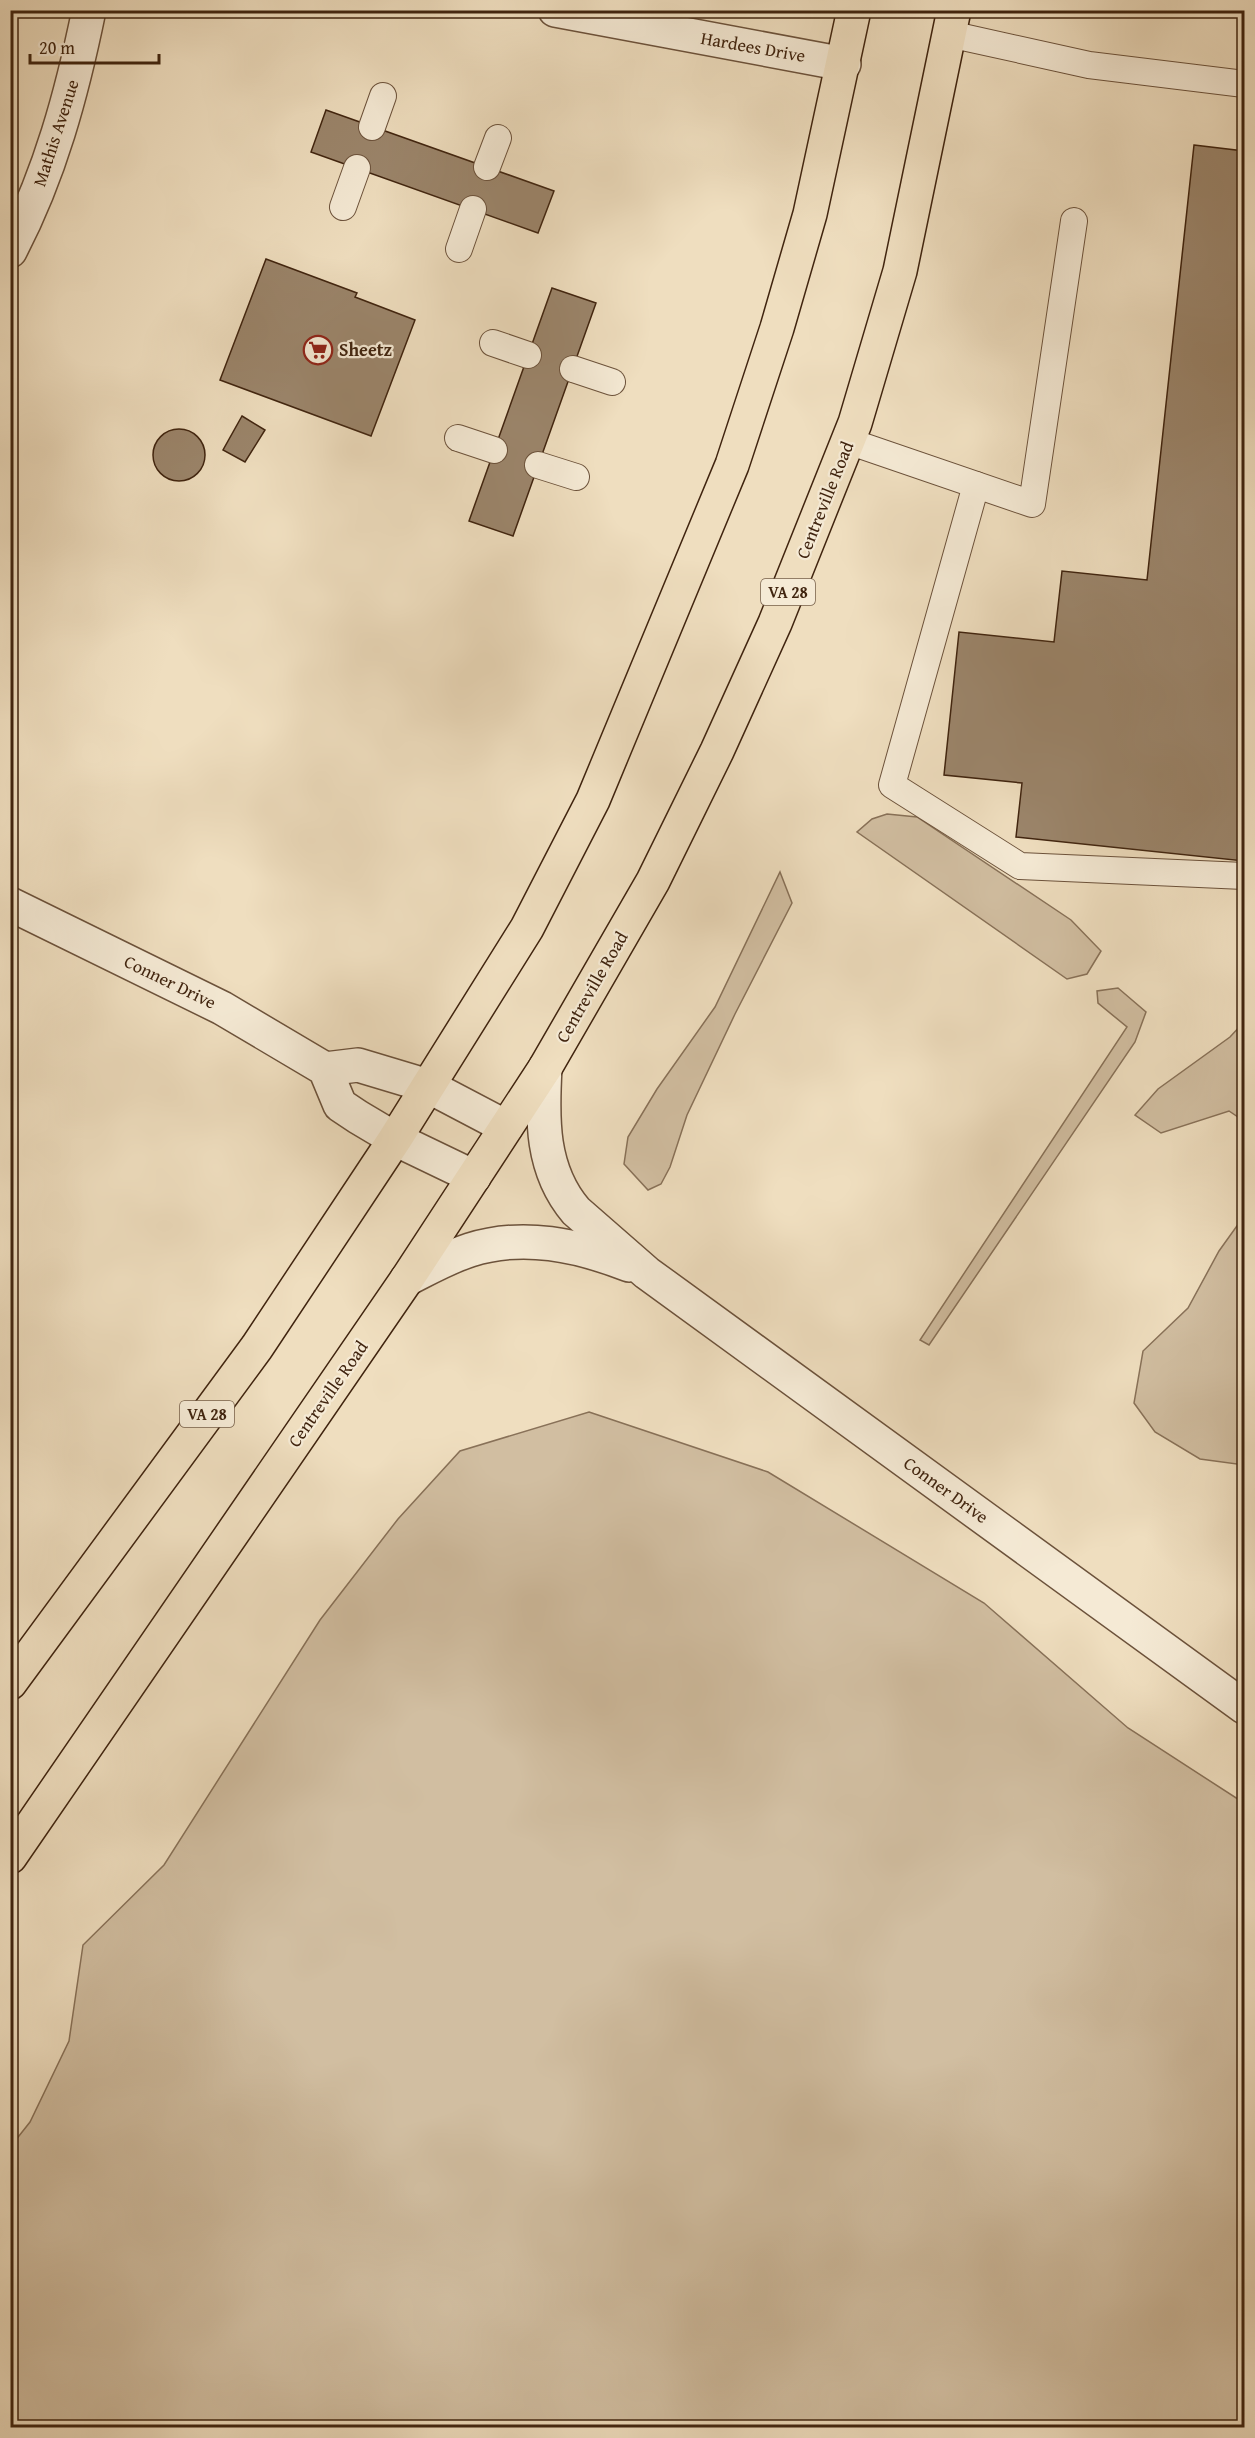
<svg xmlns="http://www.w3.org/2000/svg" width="1255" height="2438" font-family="'Gentium Book Plus',serif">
<rect width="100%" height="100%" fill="#efdebf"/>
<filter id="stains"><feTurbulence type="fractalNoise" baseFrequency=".00333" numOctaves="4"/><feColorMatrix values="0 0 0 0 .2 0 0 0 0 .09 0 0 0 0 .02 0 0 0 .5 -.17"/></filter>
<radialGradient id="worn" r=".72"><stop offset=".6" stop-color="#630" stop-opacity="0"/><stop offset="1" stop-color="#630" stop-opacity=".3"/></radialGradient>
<g fill="#d1bea1" stroke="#887158" stroke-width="1.5">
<path d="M887 814 917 817 1071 920 1101 951 1087 974 1067 979 857 832 872 819Z"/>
<path d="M780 872 792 903 735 1014 687 1115 670 1167 661 1184 648 1190 624 1164 628 1137 657 1089 715 1007Z"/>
<path d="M1118 988 1146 1012 1135 1042 929 1345 920 1340 1127 1027 1098 1003 1097 991Z"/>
<path d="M1244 1022V1121L1229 1111 1161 1133 1135 1115 1158 1089 1230 1037Z"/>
<path d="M1244 1216V1320L1242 1325 1244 1331V1465L1200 1459 1155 1432 1134 1403 1143 1351 1188 1308 1219 1251Z"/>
<path d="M589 1412 768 1472 984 1603 1128 1728 1244 1803V2427H11V2146L30 2122 69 2041 83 1945 164 1865 320 1620 398 1519 460 1451Z"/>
</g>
<g fill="#9b856b" stroke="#40240f" stroke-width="1.5">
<path d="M326 110 554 191 538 233 311 152Z"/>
<path d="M1194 145 1244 151V861L1016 837 1022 783 944 775 959 632 1054 642 1062 571 1147 580Z"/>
<path d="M266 259 357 293 355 297 415 320 371 436 220 380Z"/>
<path d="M552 288 596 303 513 536 469 521Z"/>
<path d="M242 416 265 430 245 462 223 450Z"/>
<circle cx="179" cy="455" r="26"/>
</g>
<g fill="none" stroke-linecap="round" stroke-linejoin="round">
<g stroke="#6c523b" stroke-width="28">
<g id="service">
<path d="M949 34 1089 65 1244 84"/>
<path d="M372 127 383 96"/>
<path d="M487 167 498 138"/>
<path d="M343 207 357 168"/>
<path d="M459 249 473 209"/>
<path d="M493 343 528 355"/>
<path d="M573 369 612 382"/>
<path d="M458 438 494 450"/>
<path d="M848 441 1032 504 1074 221"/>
<path d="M538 465 576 477"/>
<path d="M976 485 892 785 1020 866 1244 876"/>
</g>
</g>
<g stroke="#6c523b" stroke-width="36">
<g id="minor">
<path d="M555 10 844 64"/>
<path d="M545 1068C542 1119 541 1170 576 1211L647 1273 1244 1707"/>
<path d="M407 1279C427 1269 448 1257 470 1250 523 1233 578 1245 629 1265"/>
</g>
</g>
<g stroke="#6c523b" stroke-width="36">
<g id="tertiary">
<path d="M10 251C50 175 72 93 89 10"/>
<path d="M10 904 222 1008 325 1069 340 1105 358 1117 395 1139 474 1177"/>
<path d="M325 1069 358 1065 428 1086 506 1127"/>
</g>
</g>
<g stroke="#40240f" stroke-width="36">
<g id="trunk">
<path d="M10 1683 257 1347 395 1139 527 928 593 800 732 465 777 328 810 214 854 10"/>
<path d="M10 1857 407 1279 545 1068 653 881 717 751 775 623 855 423 900 271 954 10"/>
</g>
</g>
<use href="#service" stroke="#f5ead5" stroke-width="26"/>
<use href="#minor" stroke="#f5ead5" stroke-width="33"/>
<use href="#tertiary" stroke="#f5ead5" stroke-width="33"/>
<use href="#trunk" stroke="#efdebf" stroke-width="33"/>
</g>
<defs>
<g id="supermarket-ring" transform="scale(1.5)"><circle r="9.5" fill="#f5ead5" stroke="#8f2418" stroke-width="1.5"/><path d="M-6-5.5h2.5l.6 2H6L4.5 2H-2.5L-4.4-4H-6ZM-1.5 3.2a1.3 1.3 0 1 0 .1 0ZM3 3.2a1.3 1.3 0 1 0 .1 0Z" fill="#8f2418"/></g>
</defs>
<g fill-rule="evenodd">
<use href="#supermarket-ring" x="318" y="350"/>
</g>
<g text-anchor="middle" stroke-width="4.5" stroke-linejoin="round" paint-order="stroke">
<g fill="#f5ead5" stroke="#765f4a" stroke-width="1.5">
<rect x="761" y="579" width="54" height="26" rx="4.5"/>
<rect x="180" y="1401" width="54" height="26" rx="4.5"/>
</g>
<g font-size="16" font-weight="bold" fill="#40240f">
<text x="788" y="598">VA 28</text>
<text x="207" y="1420">VA 28</text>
</g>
<g font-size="18" fill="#40240f" stroke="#f5ead5">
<text transform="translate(753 47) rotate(10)" y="6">Hardees Drive</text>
<text transform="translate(56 133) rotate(-72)" y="6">Mathis Avenue</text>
<text transform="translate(825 500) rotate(-68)" y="6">Centreville Road</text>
<text transform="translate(170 982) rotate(26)" y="6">Conner Drive</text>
<text transform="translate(592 987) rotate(-60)" y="6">Centreville Road</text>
<text transform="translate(328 1394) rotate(-55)" y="6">Centreville Road</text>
<text transform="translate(946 1490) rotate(36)" y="6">Conner Drive</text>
</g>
<g font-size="18" font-weight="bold" fill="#40240f" stroke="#f5ead5" text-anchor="start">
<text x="339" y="356">Sheetz</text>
</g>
</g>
<rect width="1255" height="2438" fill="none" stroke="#efdebf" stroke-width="36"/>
<rect x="12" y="12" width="1231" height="2414" fill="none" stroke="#40240f" stroke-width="3"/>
<rect x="18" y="18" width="1219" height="2402" fill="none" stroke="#40240f" stroke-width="1.5"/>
<path d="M30 54v9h129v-9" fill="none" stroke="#40240f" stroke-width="3"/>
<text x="39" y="54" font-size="18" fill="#40240f" stroke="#f5ead5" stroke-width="4.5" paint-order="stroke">20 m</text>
<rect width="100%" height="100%" filter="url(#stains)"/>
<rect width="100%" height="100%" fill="url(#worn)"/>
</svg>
